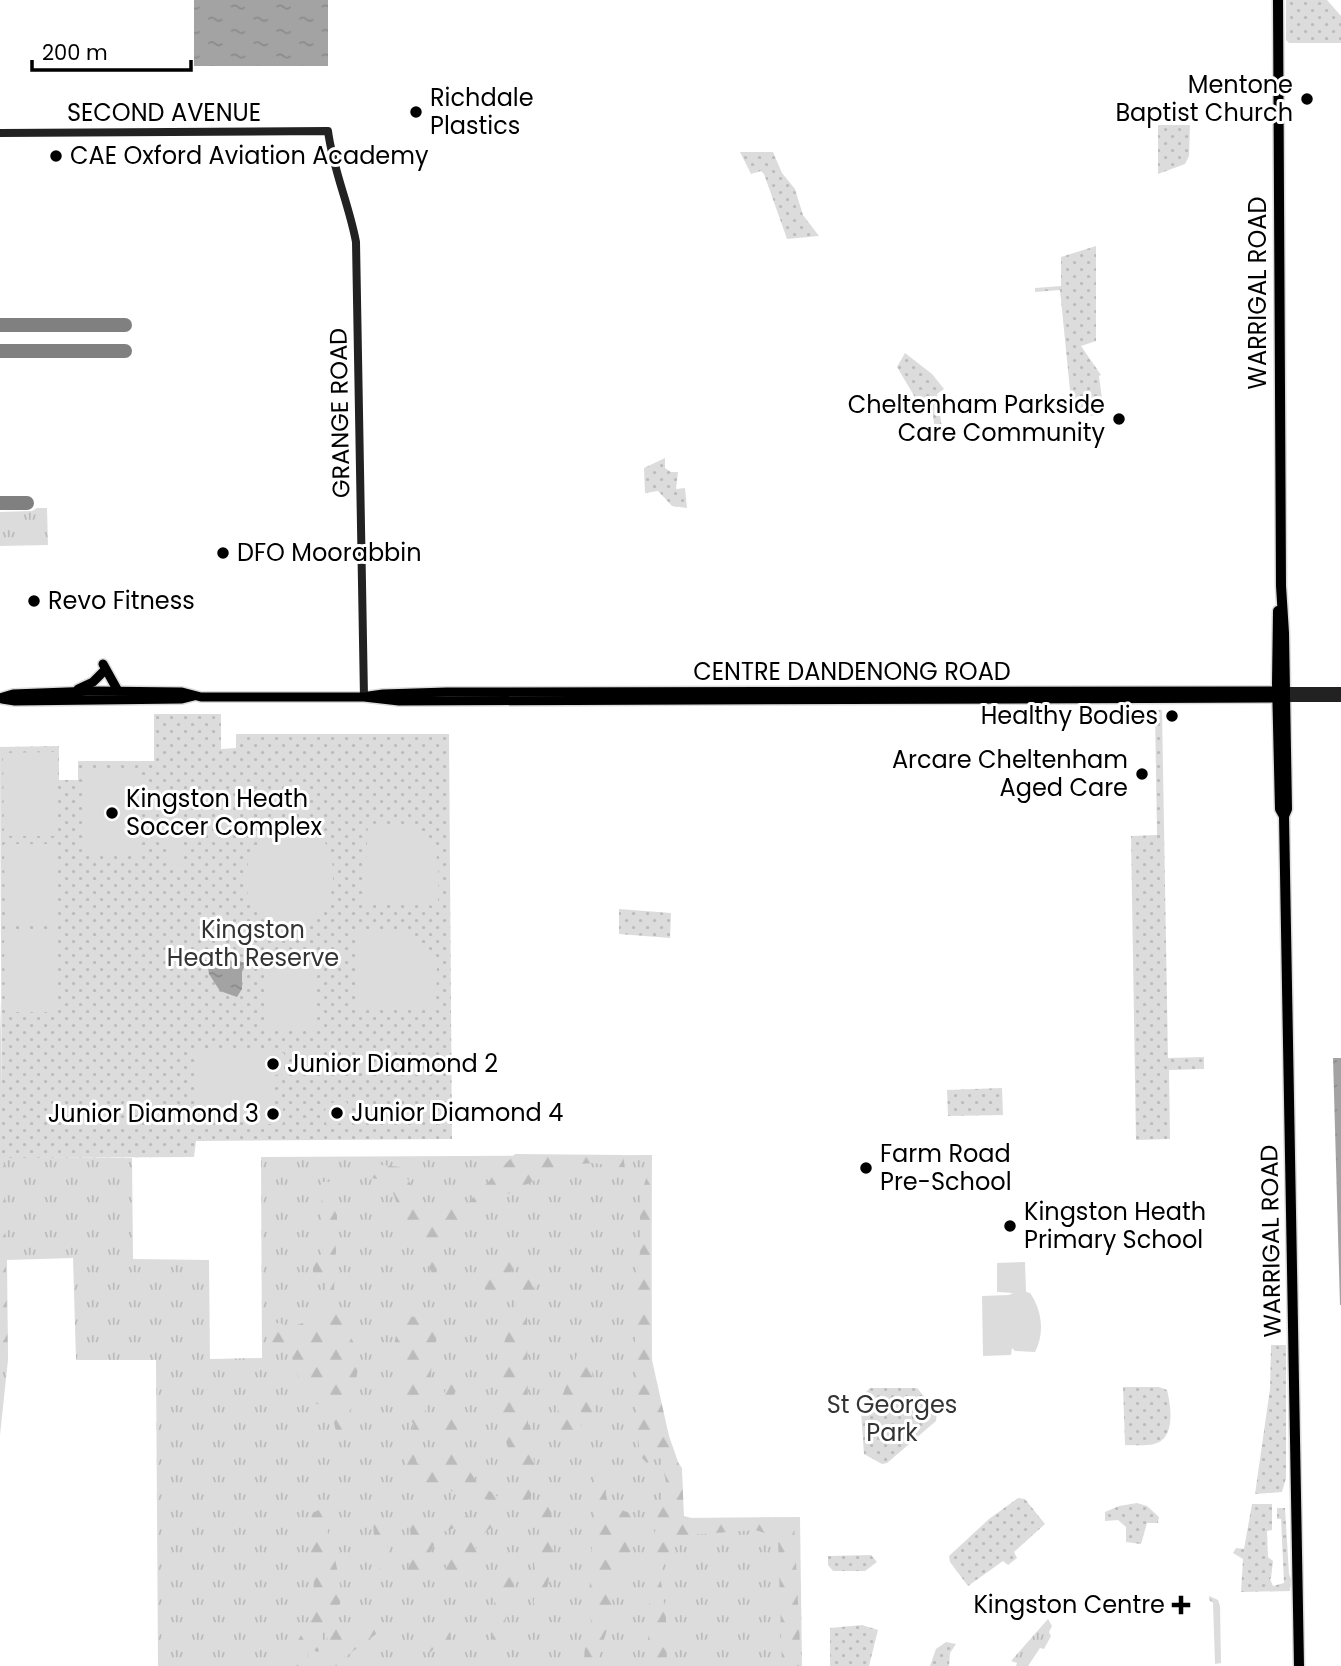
<svg xmlns="http://www.w3.org/2000/svg" width="1341" height="1666" font-family="Poppins,sans-serif">
<defs>
<pattern id="grass-tufts" width="24" height="20" patternUnits="userSpaceOnUse" patternTransform="scale(1.75)"><rect width="24" height="20" fill="#dcdcdc"/><path d="M3 7l-1-3M5 7V3M7 7l1-3M15 17l-1-3M17 17v-4M19 17l1-3" fill="none" stroke="#bbb"/></pattern>
<pattern id="forest-firs" width="22" height="20" patternUnits="userSpaceOnUse" patternTransform="scale(1.75)"><rect width="22" height="20" fill="#dcdcdc"/><path d="M5 1l3.5 6h-7zM16 11l3.5 6h-7z" fill="#bbb"/></pattern>
<pattern id="park-dots" width="8" height="8" patternUnits="userSpaceOnUse" patternTransform="scale(1.75)"><rect width="8" height="8" fill="#dcdcdc"/><path d="M2 2h.1M6 6h.1" fill="none" stroke="#bbb" stroke-width="1.8" stroke-linecap="round"/></pattern>
<pattern id="water-ripples" width="26" height="14" patternUnits="userSpaceOnUse" patternTransform="scale(1.75)"><rect width="26" height="14" fill="#a3a3a3"/><path d="M2 4q2-2 4 0t4 0M15 11q2-2 4 0t4 0" fill="none" stroke="#8b8b8b"/></pattern>
</defs>
<rect width="100%" height="100%" fill="#fff"/>
<g fill="url(#grass-tufts)">
<path d="M37 508H47L48 545 0 546V512L32 511Z"/>
<path d="M0 1002 2 1157 132 1158 133 1259 209 1260 210 1359 262 1358 261 1157 652 1155 651 1357 668 1449 682 1468 683 1518 800 1517 802 1666H158L156 1360H76L73 1258 7 1260 8 1360 0 1435Z"/>
<path d="M1209 1596 1218 1600 1220 1606 1221 1663 1215 1664 1213 1603 1209 1600Z"/>
<path d="M1048 1619 1052 1626 1049 1632 1051 1636 1044 1649 1040 1648 1028 1666H1016L1017 1663 1011 1661Z"/>
</g>
<g fill="url(#forest-firs)">
<path d="M0 999 8 1360H0Z"/>
<path d="M515 1154 623 1155 625 1168 594 1163 565 1165 496 1200 442 1250 435 1278 403 1221 389 1181 365 1177 364 1163 400 1167 428 1211 463 1208Z"/>
<path d="M649 1169 651 1170 652 1360 669 1436 682 1473 684 1516 699 1520 794 1521 801 1666H782L778 1537 755 1530 675 1536 660 1574 666 1618 667 1666H647L651 1556 660 1502 667 1487 661 1459 654 1456 647 1463 640 1456 637 1429 635 1337 630 1323 640 1252V1198Z"/>
<path d="M321 1182H330L329 1200 337 1215V1230L334 1240 336 1249 334 1290 337 1309 360 1356 347 1435 339 1436C335 1430 335 1426 333 1419 329 1409 320 1406 312 1401 309 1392 306 1389 301 1381 293 1369 295 1354 282 1345L273 1346 269 1341V1332L279 1322 288 1328C321 1317 326 1319 325 1283L313 1281V1263L321 1258 323 1252Z"/>
<path d="M507 1254 518 1260 506 1281 498 1305 482 1303 481 1300 485 1293 484 1278 488 1275 498 1256Z"/>
<path d="M537 1266 539 1272 527 1312 528 1422 534 1461 531 1497 524 1503 515 1498 523 1491C528 1471 511 1460 506 1442 487 1383 506 1320 533 1267Z"/>
<path d="M404 1316 432 1318C444 1327 435 1341 433 1353 431 1368 431 1383 428 1398 425 1419 411 1442 417 1463 424 1467 448 1473 443 1457 441 1449 436 1445 435 1436 442 1410 446 1365 468 1350L474 1357 452 1398 451 1408 463 1446V1460L476 1481 499 1498 509 1500V1504L459 1494 436 1485H411L404 1476 407 1441 414 1426 402 1399 401 1363 394 1346 398 1324Z"/>
<path d="M583 1353C599 1374 596 1415 593 1439L589 1436V1427L577 1404 574 1403 566 1413H559L558 1408 577 1355Z"/>
<path d="M570 1415C578 1417 583 1424 582 1432L559 1435C554 1424 560 1418 570 1415Z"/>
<path d="M599 1468H603L605 1472C607 1500 601 1505 631 1513 643 1535 628 1546 628 1569L619 1574 616 1579 607 1630 595 1666H584L585 1638 591 1622 589 1602 591 1553 596 1523 592 1487Z"/>
<path d="M550 1490 553 1505 549 1527 554 1550 547 1590 541 1600 539 1628 534 1631 530 1628 529 1624 538 1580 534 1564 539 1542V1522L546 1494Z"/>
<path d="M319 1510C327 1521 340 1577 341 1592 342 1610 329 1623 343 1639L355 1636 366 1628 373 1626 376 1634 344 1658 342 1666H323L330 1657 327 1636 323 1629 322 1644 318 1652 310 1649 307 1657 299 1666H283L311 1618 314 1582 308 1543 312 1513Z"/>
<path d="M410 1515H415L426 1523 468 1516C475 1523 472 1531 469 1539L477 1549C475 1568 458 1579 449 1593H442C435 1570 463 1549 466 1527L463 1525 443 1532 437 1538 426 1563 414 1578 403 1596C398 1583 412 1566 412 1552 413 1541 409 1528 408 1517Z"/>
<path d="M378 1517C390 1524 388 1562 389 1577L383 1580 375 1552 373 1521Z"/>
<path d="M477 1519 500 1520 504 1524 493 1526 478 1539 475 1535Z"/>
<path d="M508 1575H513L515 1583 500 1643 497 1644 492 1638C496 1623 493 1610 495 1599 497 1590 506 1587 508 1575Z"/>
<path d="M445 1625 448 1628 451 1639 446 1646H436L431 1652H427L425 1649 437 1626Z"/>
</g>
<g fill="url(#park-dots)">
<path d="M1286 0H1327L1341 16V43H1289L1286 40Z"/>
<path d="M1158 125H1190L1189 156 1185 164 1158 174Z"/>
<path d="M740 152H773L782 173 795 189 803 215 819 236 787 239 764 174 761 171 751 174Z"/>
<path d="M1096 246V341L1081 346 1101 375 1099 376 1104 414 1089 416 1088 406 1072 410 1060 290 1035 292V288L1061 286V257Z"/>
<path d="M905 353 932 374 944 389 937 394 943 435 935 429 930 397 916 399 897 367Z"/>
<path d="M665 458V468L671 472H678L676 489 685 488 687 508 672 506 658 491 645 493 644 468Z"/>
<path d="M1155 710H1162L1168 1058 1204 1057V1069L1169 1070 1170 1139 1136 1140 1131 836 1157 835Z"/>
<path d="M154 714H221V749L236 748V734H449L452 1139 196 1141 194 1157 2 1158 0 747 59 746V780H78V761H154Z"/>
<path d="M619 909 671 913 670 938 619 934Z"/>
<path d="M1002 1088 1003 1115 948 1116 947 1090Z"/>
<path d="M1271 1345H1286V1478L1282 1492 1255 1494 1270 1389Z"/>
<path d="M1123 1387H1159L1167 1390C1171 1406 1176 1439 1154 1444 1145 1446 1134 1445 1125 1445Z"/>
<path d="M870 1388H917L937 1412 936 1421 887 1463 882 1464 864 1454 860 1398Z"/>
<path d="M1018 1498 1025 1499 1045 1524 1014 1552 1017 1558 1008 1565 1003 1561 968 1586 950 1562 949 1556 989 1519Z"/>
<path d="M1137 1503 1147 1506 1159 1517 1158 1523H1147L1141 1544 1126 1542V1527L1118 1520 1105 1521V1512L1119 1506Z"/>
<path d="M1252 1504H1272V1530L1267 1531 1268 1557 1273 1561 1271 1578 1270 1579 1273 1586 1284 1583 1281 1519H1277V1508H1285L1289 1574 1291 1579 1290 1591 1241 1592 1243 1559 1233 1553 1236 1548 1244 1549Z"/>
<path d="M871 1555 877 1562 865 1571H833L828 1565V1556Z"/>
<path d="M862 1625 878 1630 869 1666H830V1628Z"/>
<path d="M946 1642 956 1644 950 1653 949 1666H930L936 1649Z"/>
</g>
<g fill="#dcdcdc">
<path d="M55 752 56 836H4L3 753Z"/>
<path d="M84 769 141 770 140 856 83 855Z"/>
<path d="M294 823C320 827 332 846 333 871 335 901 319 930 285 927 277 926 267 923 261 917 230 884 250 829 294 823Z"/>
<path d="M368 823C382 825 399 824 413 828 445 839 438 879 438 906L364 901Z"/>
<path d="M170 838 182 839 180 866 169 865Z"/>
<path d="M4 844H56L57 923 5 924Z"/>
<path d="M359 930H400L414 938 426 950 437 967 436 1008 358 1007Z"/>
<path d="M56 932 57 1012H5L4 933Z"/>
<path d="M315 949 316 1028 267 1029 266 950Z"/>
<path d="M197 1048 276 1050V1053H284V1074L275 1075 274 1094 270 1104H283V1124H262L261 1113C246 1126 216 1121 196 1121Z"/>
<path d="M303 1052H323V1074L303 1075Z"/>
<path d="M347 1102 348 1123 326 1124 325 1103Z"/>
<path d="M1025 1262 1026 1292 1030 1293C1042 1310 1045 1333 1035 1352L1015 1351 1012 1348 1011 1355 983 1356 982 1296 1009 1295 1013 1293 997 1292V1263Z"/>
</g>
<g fill="url(#water-ripples)">
<rect x="194" y="0" width="134" height="66"/>
<path d="M220 955H226L233 963 239 961 246 963 242 972V989L237 997 220 991 209 974 208 968 203 965 205 960 212 962Z"/>
<path d="M1333 1058H1341V1305H1340Z"/>
</g>
<g fill="none" stroke-linecap="round" stroke-linejoin="round">
<g stroke="#808080" stroke-width="14">
<path d="M0 325H125"/>
<path d="M0 351H125"/>
<path d="M0 503H27"/>
</g>
<g stroke="#dbdbdb" stroke-width="12">
<g id="primary">
<path d="M103 664 118 691"/>
<path d="M78 689 93 682 103 672"/>
<path d="M369 696 383 694 447 692 1283 691"/>
<path d="M0 698 13 694 94 691 182 692 201 697H364L399 701 1284 698"/>
<path d="M2 699 15 701 182 699 194 696"/>
</g>
</g>
<g stroke="#dbdbdb" stroke-width="13">
<g id="trunk">
<path d="M1278 0 1281 586 1284 633 1287 809 1284 816 1299 1666"/>
<path d="M1278 611 1277 683 1280 809 1284 816"/>
</g>
</g>
<g stroke="#222" stroke-width="8">
<path d="M0 133 328 131C333 170 349 204 356 242L364 697"/>
<path d="M1285 691H1341"/>
<path d="M1285 698H1341"/>
</g>
<use href="#primary" stroke="#000" stroke-width="9"/>
<use href="#trunk" stroke="#000" stroke-width="10"/>
</g>
<g fill="#000" stroke="#fff" stroke-width="2.5">
<circle cx="1307" cy="99" r="7"/>
<circle cx="416" cy="112" r="7"/>
<circle cx="56" cy="156" r="7"/>
<circle cx="1119" cy="419" r="7"/>
<circle cx="223" cy="553" r="7"/>
<circle cx="34" cy="601" r="7"/>
<circle cx="1172" cy="716" r="7"/>
<circle cx="1142" cy="774" r="7"/>
<circle cx="112" cy="813" r="7"/>
<circle cx="273" cy="1064" r="7"/>
<circle cx="337" cy="1113" r="7"/>
<circle cx="273" cy="1114" r="7"/>
<circle cx="866" cy="1168" r="7"/>
<circle cx="1010" cy="1226" r="7"/>
<path d="M1177.5 1594.5h7v7h7v7h-7v7h-7v-7h-7v-7h7z"/>
</g>
<g text-anchor="middle" stroke-width="6" stroke-linejoin="round" paint-order="stroke">
<g font-size="24" fill="#000" stroke="#fff" text-anchor="start">
<text x="1293" y="93" text-anchor="end">Mentone<tspan x="1293" dy="28">Baptist Church</tspan></text>
<text x="430" y="106">Richdale<tspan x="430" dy="28">Plastics</tspan></text>
<text x="70" y="164">CAE Oxford Aviation Academy</text>
<text x="1105" y="413" text-anchor="end">Cheltenham Parkside<tspan x="1105" dy="28">Care Community</tspan></text>
<text x="237" y="561">DFO Moorabbin</text>
<text x="48" y="609">Revo Fitness</text>
<text x="1158" y="724" text-anchor="end">Healthy Bodies</text>
<text x="1128" y="768" text-anchor="end">Arcare Cheltenham<tspan x="1128" dy="28">Aged Care</tspan></text>
<text x="126" y="807">Kingston Heath<tspan x="126" dy="28">Soccer Complex</tspan></text>
<text x="287" y="1072">Junior Diamond 2</text>
<text x="351" y="1121">Junior Diamond 4</text>
<text x="259" y="1122" text-anchor="end">Junior Diamond 3</text>
<text x="880" y="1162">Farm Road<tspan x="880" dy="28">Pre-School</tspan></text>
<text x="1024" y="1220">Kingston Heath<tspan x="1024" dy="28">Primary School</tspan></text>
<text x="1165" y="1613" text-anchor="end">Kingston Centre</text>
</g>
<g font-size="24" fill="#000" stroke="#fff">
<text x="164" y="121">SECOND AVENUE</text>
<text transform="translate(1258 293) rotate(-90)" y="8">WARRIGAL ROAD</text>
<text transform="translate(340 413) rotate(-91)" y="8">GRANGE ROAD</text>
<text x="852" y="680">CENTRE DANDENONG ROAD</text>
<text transform="translate(1271 1241) rotate(-91)" y="8">WARRIGAL ROAD</text>
</g>
<g font-size="24" fill="#333" stroke="#fff">
<text x="253" y="938">Kingston<tspan x="253" dy="28">Heath Reserve</tspan></text>
<text x="892" y="1413">St Georges<tspan x="892" dy="28">Park</tspan></text>
</g>
</g>
<path d="M32 60v10h159v-10" fill="none" stroke="#000000" stroke-width="3.5"/>
<text x="42" y="60" font-size="21" fill="#000000" stroke="#ffffff" stroke-width="5" paint-order="stroke">200 m</text>
</svg>
